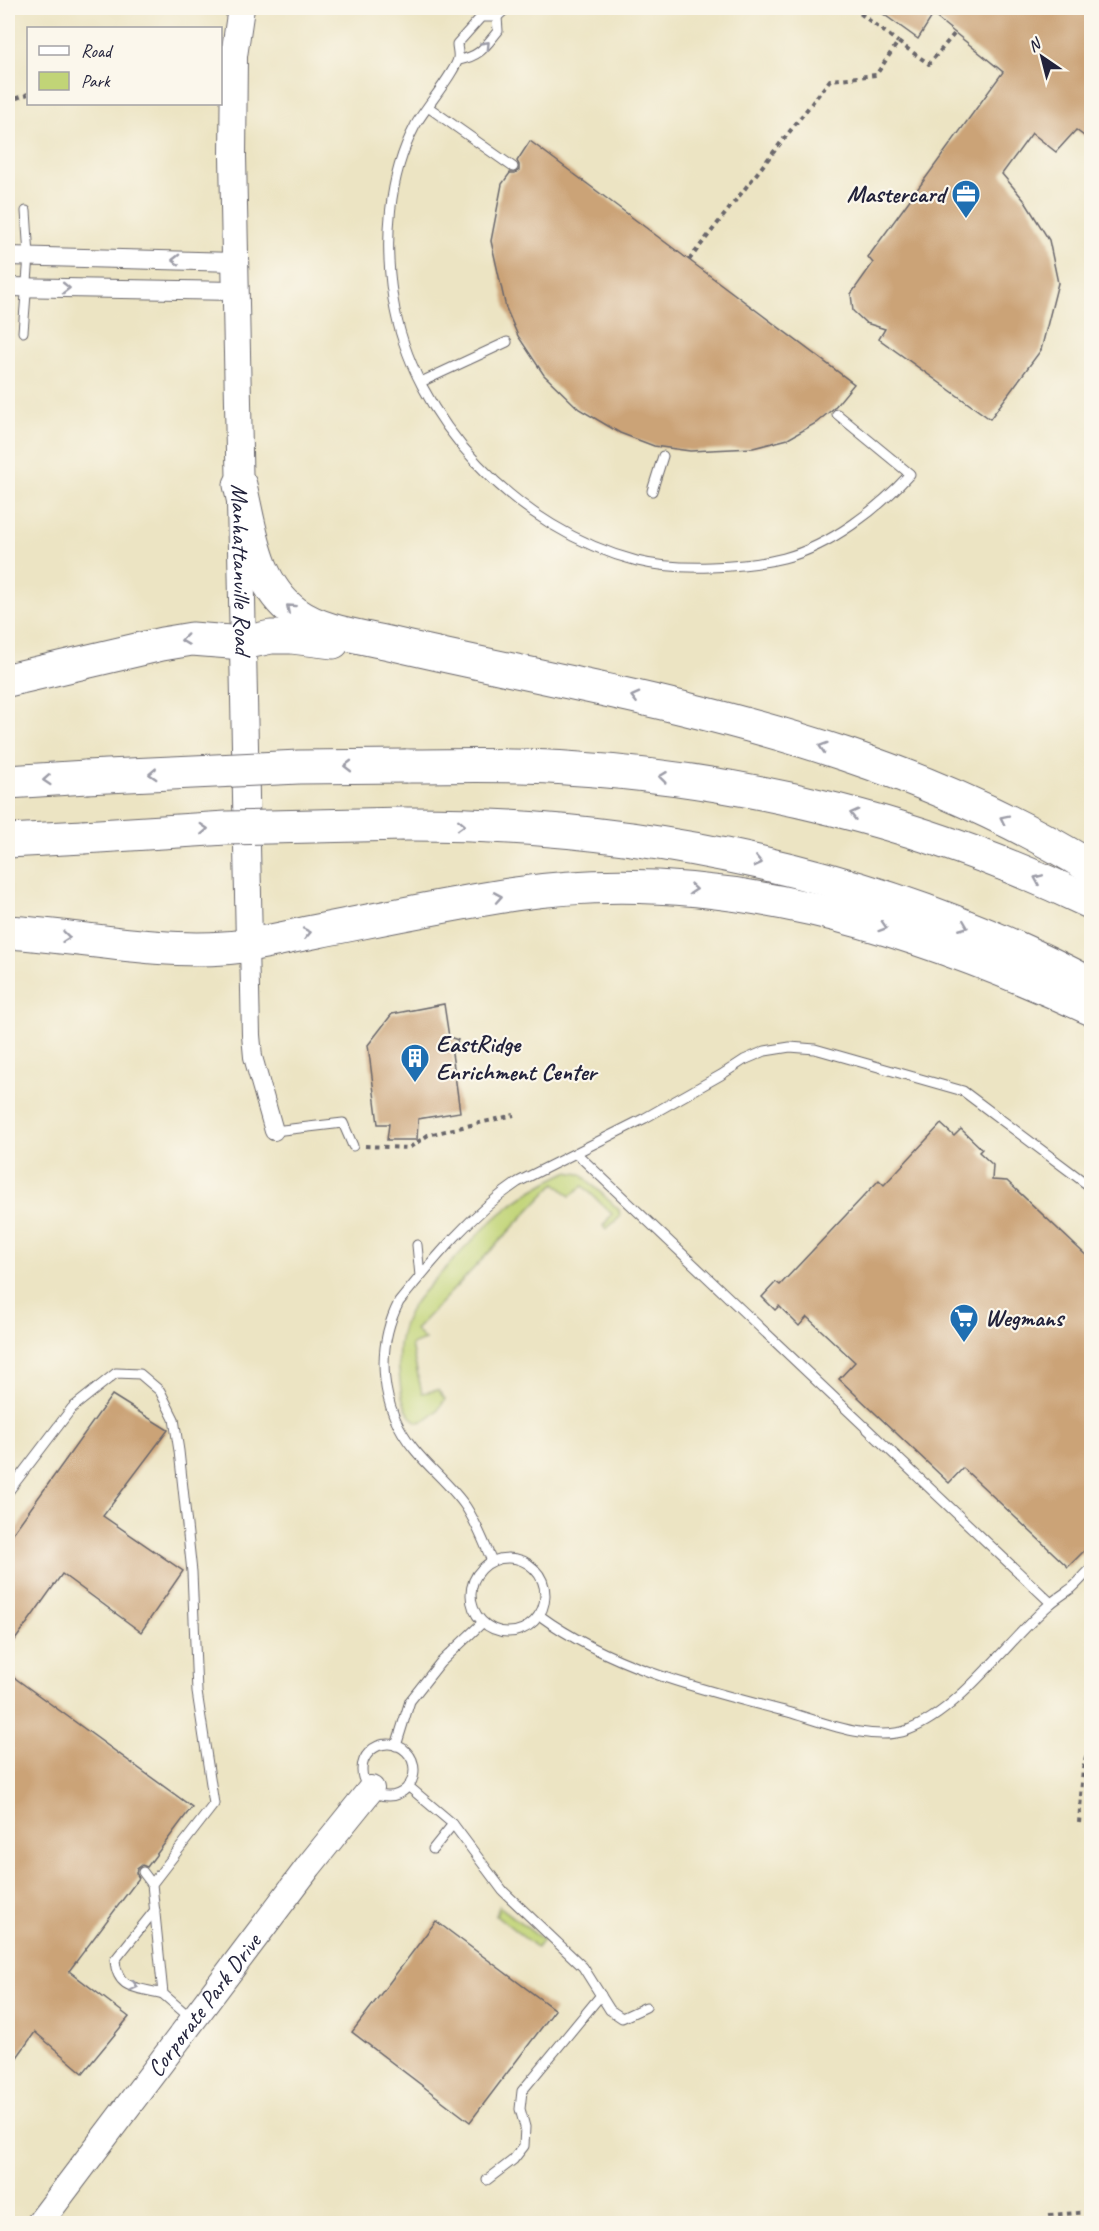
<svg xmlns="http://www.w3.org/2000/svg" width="1099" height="2231" font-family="Caveat,sans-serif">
<rect width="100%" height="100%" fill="#fbf7ec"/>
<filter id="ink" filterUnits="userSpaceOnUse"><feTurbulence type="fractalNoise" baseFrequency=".0167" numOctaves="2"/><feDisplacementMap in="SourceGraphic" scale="12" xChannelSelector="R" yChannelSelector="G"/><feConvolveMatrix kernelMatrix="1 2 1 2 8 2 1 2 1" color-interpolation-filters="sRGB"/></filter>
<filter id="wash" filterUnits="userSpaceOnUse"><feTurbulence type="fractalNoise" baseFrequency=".008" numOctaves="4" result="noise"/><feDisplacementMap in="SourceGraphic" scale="24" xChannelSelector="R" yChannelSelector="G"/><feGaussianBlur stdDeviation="1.35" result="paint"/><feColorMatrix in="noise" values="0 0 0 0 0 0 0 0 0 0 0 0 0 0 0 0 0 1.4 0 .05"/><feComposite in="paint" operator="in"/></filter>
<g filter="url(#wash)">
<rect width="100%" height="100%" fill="#ece4c3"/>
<g fill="#c1d477" stroke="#727b59" stroke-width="1.5">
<path d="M567 1172 581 1174 619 1210 620 1217 606 1229 603 1226 612 1214 583 1186 570 1196 555 1183 415 1330 425 1340 411 1345 422 1393 438 1390 445 1399C440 1409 429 1422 417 1422 404 1413 401 1395 400 1381 397 1358 397 1335 408 1314 417 1296 433 1282 446 1268 485 1226 513 1196 567 1172Z"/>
<path d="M499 1906 543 1940 537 1948 496 1915Z"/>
</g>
<g id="blocks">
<g fill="#cba377">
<path d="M875 8H1092V142L1076 130 1056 152 1032 133 1002 174 1024 200 1049 240 1058 283 1041 350 990 419 879 339 885 329 866 323 853 311 851 294 873 263 868 257 1003 72 933 15 918 39Z"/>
<path d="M530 141 689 260 854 384 834 408 816 423 788 439 753 448 690 451 654 446 620 433 579 409 544 375 518 336 506 308 491 241 502 184 510 173H515L519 170V165L517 161Z"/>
<path d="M444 1004 449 1037 458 1040 452 1053 460 1112 418 1119 417 1140H387L389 1124H378L368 1045 392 1014Z"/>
<path d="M941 1124 954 1136 961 1129 982 1149 979 1152 993 1165 992 1180 1007 1181 1092 1261V1543L1068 1567 963 1468 949 1483 839 1379 855 1362 807 1317 799 1326 779 1306 775 1310 762 1297 776 1282 780 1285 879 1180 884 1185Z"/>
<path d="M112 1395 168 1430 103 1516 183 1571 141 1632 62 1574 8 1650V1540Z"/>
<path d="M8 1673 192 1807 147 1867 142 1865 137 1869 136 1873 139 1878 69 1971 129 2017 83 2073 35 2032 8 2070Z"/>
<path d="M436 1921 555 2010 470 2122 352 2032Z"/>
</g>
</g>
</g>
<g filter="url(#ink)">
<use href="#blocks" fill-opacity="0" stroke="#69666b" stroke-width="1.5"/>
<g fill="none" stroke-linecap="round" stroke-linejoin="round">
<g stroke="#69666b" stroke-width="11">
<g id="lane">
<path d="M507 8 497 17H481L457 44C457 48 459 54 458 58 457 70 422 112 415 126 388 177 384 242 393 299 412 420 519 531 637 561 677 571 745 568 784 558 830 546 878 509 910 474L837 414"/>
<path d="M459 60C480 56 484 48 498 31L497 17"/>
<path d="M428 107 513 167"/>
<path d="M23 332 29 256 26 211"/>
<path d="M421 382 507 342"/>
<path d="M652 491 663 456"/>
<path d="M274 1131 343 1123 353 1146"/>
<path d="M576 1153 1051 1603"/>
<path d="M417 1245 420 1276"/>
<path d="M8 1492 72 1408 116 1373 140 1374 160 1391 174 1419 179 1451 192 1572 197 1692 214 1804 152 1884 163 1994 193 2020"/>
<circle cx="508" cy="1595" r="37"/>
<path d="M492 1561C484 1543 477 1524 466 1507 452 1486 430 1469 414 1449 380 1408 375 1349 399 1302 434 1259 472 1213 518 1182L645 1118 721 1075 744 1060 765 1051 790 1047 815 1049 963 1091 1092 1188"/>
<path d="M539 1615C611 1668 703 1690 788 1712 823 1722 872 1743 908 1730 961 1710 1007 1641 1050 1604 1057 1598 1065 1593 1072 1588 1079 1582 1085 1574 1092 1568"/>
<circle cx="388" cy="1770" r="26"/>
<path d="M396 1746 410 1701 440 1663 482 1623"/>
<path d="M408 1786 453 1824 503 1891 583 1967 610 2010 622 2018 646 2007"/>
<path d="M433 1849 453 1824"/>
<path d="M143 1872 152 1884"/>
<path d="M155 1910 115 1960C117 1991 138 1987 163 1994"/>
<path d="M487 2180 513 2160 524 2146 525 2127 520 2109 522 2091 601 1995"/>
</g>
</g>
<g stroke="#69666b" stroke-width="20">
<g id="street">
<path d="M8 256 235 262"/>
<path d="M8 287 236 291"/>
<path d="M249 944 251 1035 253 1057 274 1131"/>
</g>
</g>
<g stroke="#69666b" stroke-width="28">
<g id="secondary">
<path id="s1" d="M241 8 234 56 233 156 249 944"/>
<path id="s2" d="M39 2224 309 1866 371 1789"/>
</g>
</g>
<g stroke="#69666b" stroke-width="35">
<g id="highway">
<path d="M240 485C251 531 255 583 295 613 321 632 358 636 389 643 453 658 518 671 582 685 760 723 936 771 1092 868"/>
<path d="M8 680 162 644 192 639 243 643 271 637H292L333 642"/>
<path d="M406 766C459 766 513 764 566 768 747 779 928 823 1092 903"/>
<path d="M8 782 86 777"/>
<path d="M403 824C640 823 881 872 1092 985"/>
<path d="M8 841 83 837"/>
<path d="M8 932C77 936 155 953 224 948 255 946 287 937 318 931 383 918 449 904 515 894 718 864 909 925 1092 1009"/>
</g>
</g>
<g stroke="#69666b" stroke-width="4" stroke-dasharray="4.5 4.5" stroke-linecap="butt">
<path d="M853 8 898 42"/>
<path d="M8 101 28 94"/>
<path d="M689 260 830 80 876 75 898 42 929 64 955 33"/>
<path d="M365 1146 409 1148 428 1135 514 1115"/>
<path d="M1079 1823 1083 1769 1092 1732"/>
<path d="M1049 2215 1092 2212"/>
</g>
<use href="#lane" stroke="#fff" stroke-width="9"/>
<use href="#street" stroke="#fff" stroke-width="18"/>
<use href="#secondary" stroke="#fff" stroke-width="26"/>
<use href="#highway" stroke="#fff" stroke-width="33"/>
<g stroke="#69666b" stroke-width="35" stroke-linecap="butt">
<g id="highway-bridge">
<path d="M86 777 299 767 406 766"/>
<path d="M83 837 226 828 403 824"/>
</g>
</g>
<use href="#highway-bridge" stroke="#fff" stroke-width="33"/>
</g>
<defs><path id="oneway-chevron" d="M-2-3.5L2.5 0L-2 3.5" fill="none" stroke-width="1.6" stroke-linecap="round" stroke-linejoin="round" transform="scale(1.5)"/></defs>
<g stroke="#9c9ca7">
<use href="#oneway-chevron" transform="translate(486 45) rotate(-46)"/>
<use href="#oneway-chevron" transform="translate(176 260) rotate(-179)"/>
<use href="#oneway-chevron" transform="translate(66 288) rotate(1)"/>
<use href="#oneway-chevron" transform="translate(290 608) rotate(-139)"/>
<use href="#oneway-chevron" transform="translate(185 640) rotate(173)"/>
<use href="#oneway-chevron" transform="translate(635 697) rotate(-166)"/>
<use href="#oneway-chevron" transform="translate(823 747) rotate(-162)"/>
<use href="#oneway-chevron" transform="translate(348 766) rotate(180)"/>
<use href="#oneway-chevron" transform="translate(153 774) rotate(177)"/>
<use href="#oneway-chevron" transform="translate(663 777) rotate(-173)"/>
<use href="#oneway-chevron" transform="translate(47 780) rotate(176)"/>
<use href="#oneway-chevron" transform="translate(854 814) rotate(-165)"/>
<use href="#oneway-chevron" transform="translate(1004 819) rotate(-154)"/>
<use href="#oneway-chevron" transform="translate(461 825) rotate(2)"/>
<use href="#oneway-chevron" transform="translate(204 829) rotate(-3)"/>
<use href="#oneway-chevron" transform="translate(758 862) rotate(13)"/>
<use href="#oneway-chevron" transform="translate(1038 879) rotate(-157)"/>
<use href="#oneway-chevron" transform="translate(693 889) rotate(5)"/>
<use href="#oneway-chevron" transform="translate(498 897) rotate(-10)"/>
<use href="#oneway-chevron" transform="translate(964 926) rotate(22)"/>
<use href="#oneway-chevron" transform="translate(883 927) rotate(18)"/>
<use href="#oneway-chevron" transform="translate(307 933) rotate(-11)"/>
<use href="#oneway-chevron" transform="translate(66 937) rotate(6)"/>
<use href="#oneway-chevron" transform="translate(134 1986) rotate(15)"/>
</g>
</g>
<defs>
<g id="office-pin" transform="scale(1.5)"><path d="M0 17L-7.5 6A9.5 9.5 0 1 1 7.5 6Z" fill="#1f6fb2" stroke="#fbf7ec"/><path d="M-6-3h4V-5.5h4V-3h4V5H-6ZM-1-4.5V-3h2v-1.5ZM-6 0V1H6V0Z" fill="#fff"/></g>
<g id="building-pin" transform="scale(1.5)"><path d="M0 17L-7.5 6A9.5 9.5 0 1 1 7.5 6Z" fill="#1f6fb2" stroke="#fbf7ec"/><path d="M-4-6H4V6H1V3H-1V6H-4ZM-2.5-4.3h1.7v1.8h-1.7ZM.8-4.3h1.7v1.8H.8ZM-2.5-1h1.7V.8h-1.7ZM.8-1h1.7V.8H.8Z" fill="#fff"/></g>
<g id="supermarket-pin" transform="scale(1.5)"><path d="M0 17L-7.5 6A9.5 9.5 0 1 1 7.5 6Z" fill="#1f6fb2" stroke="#fbf7ec"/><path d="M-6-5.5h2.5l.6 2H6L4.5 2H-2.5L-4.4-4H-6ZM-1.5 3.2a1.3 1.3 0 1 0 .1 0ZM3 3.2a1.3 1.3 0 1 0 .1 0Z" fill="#fff"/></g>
</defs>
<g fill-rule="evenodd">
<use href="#office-pin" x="966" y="194"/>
<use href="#building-pin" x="415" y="1058"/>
<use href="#supermarket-pin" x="964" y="1318"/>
</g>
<g text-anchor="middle" stroke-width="4.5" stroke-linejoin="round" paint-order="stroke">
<g font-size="24" font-weight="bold" fill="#22223b" stroke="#fbf7ec" text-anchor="start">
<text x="945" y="202" text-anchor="end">Mastercard</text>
<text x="436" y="1052">EastRidge<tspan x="436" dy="28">Enrichment Center</tspan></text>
<text x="985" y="1326">Wegmans</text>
</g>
<g font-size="24" fill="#22223b" stroke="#fbf7ec">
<text dy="8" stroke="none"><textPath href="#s1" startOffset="562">Manhattanville Road</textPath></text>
<text dy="8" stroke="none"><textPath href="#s2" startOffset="274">Corporate Park Drive</textPath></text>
</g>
</g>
<rect width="1099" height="2231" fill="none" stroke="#fbf7ec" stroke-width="30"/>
<rect x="27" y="27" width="195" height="78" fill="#fbf7ec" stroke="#a4a2a5" stroke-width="1.5"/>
<rect x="39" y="46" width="30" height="9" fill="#ffffff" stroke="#a4a2a5" stroke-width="1.5"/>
<text x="81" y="57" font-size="18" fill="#22223b">Road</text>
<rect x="39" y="72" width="30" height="18" fill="#c1d477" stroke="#a4a2a5" stroke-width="1.5"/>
<text x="81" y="87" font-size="18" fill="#22223b">Park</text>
<g transform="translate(1042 57) rotate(325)" stroke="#fbf7ec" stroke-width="4.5" paint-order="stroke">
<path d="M0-4.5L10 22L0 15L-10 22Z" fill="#22223b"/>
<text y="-9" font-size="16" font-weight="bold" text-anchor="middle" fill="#22223b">N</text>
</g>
</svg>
